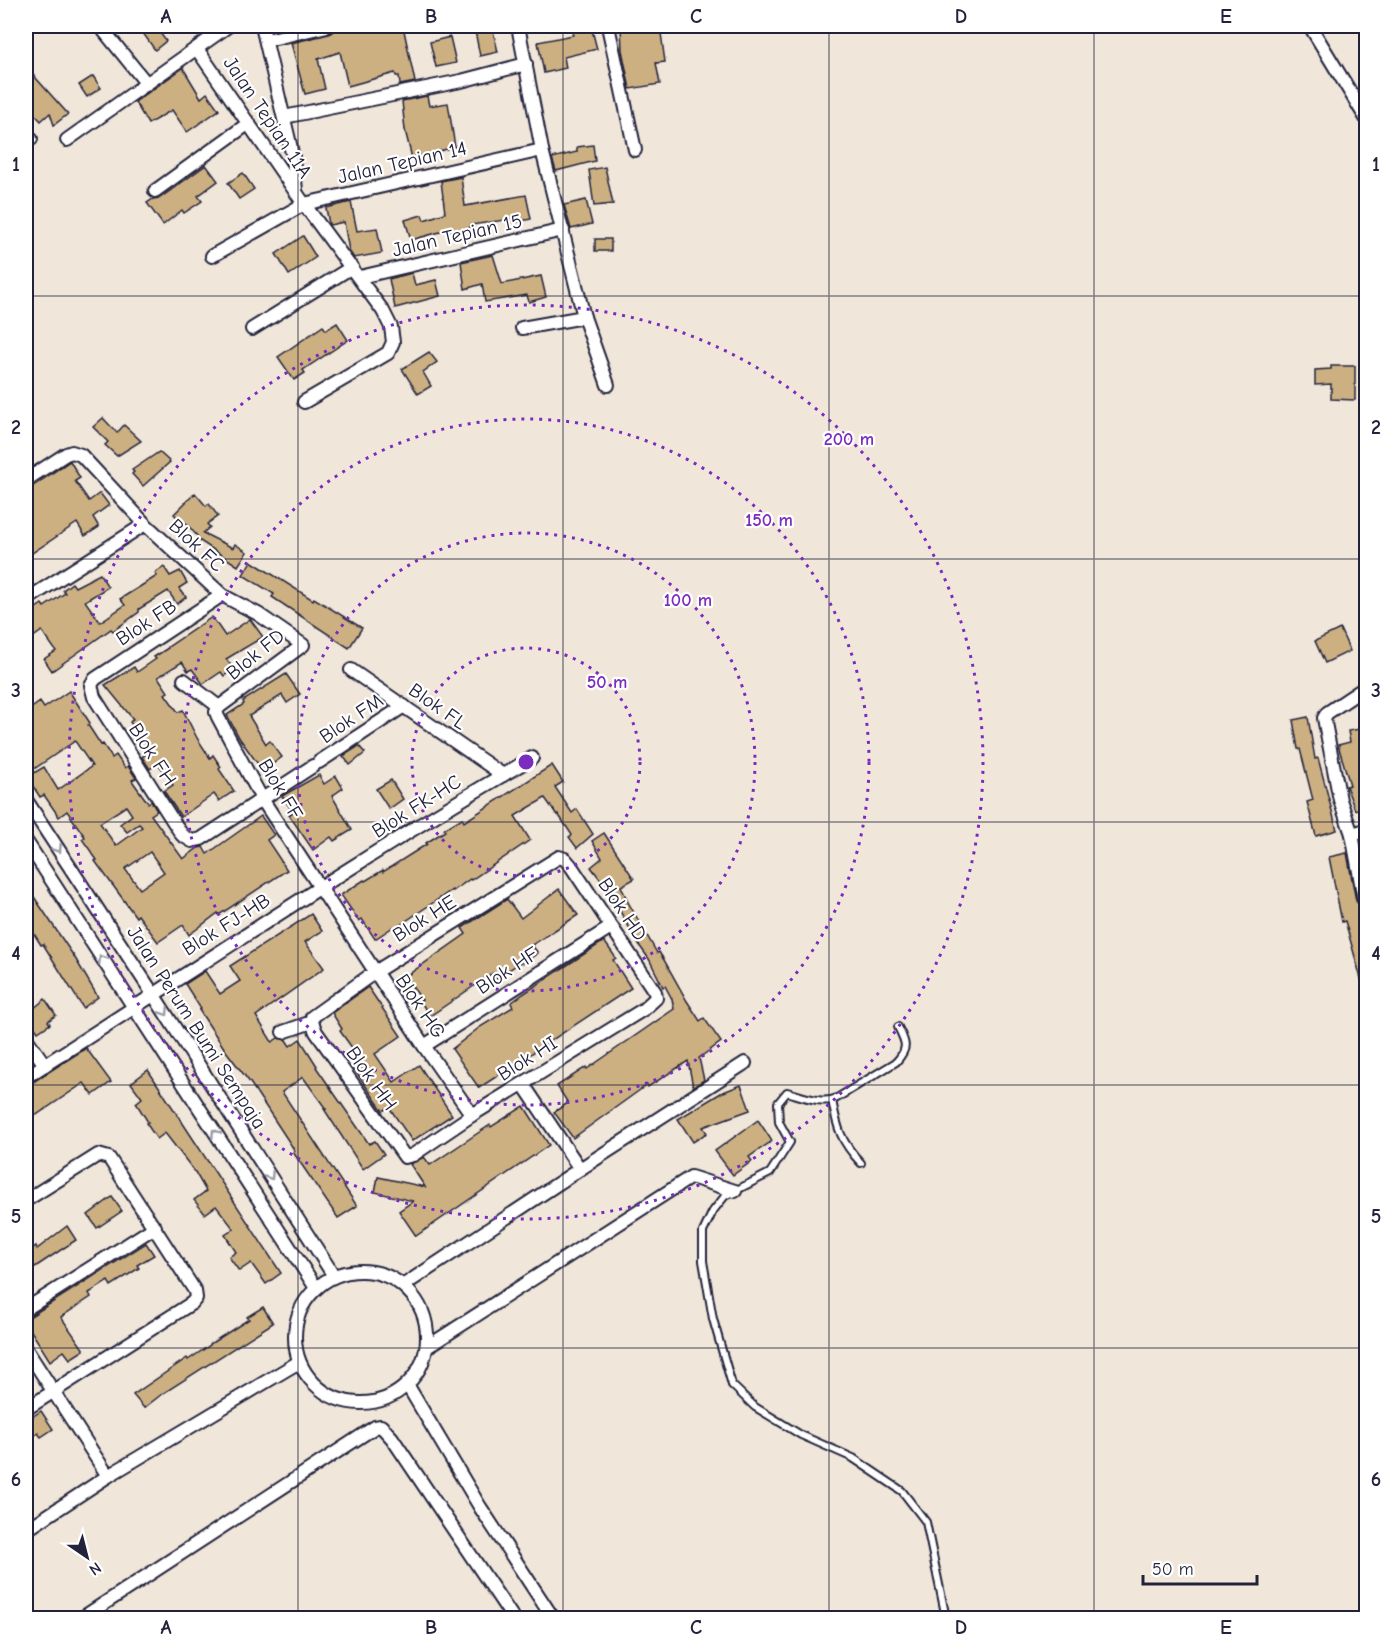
<svg xmlns="http://www.w3.org/2000/svg" width="1392" height="1644" font-family="'Comic Neue',sans-serif">
<rect width="100%" height="100%" fill="#f0e7da"/>
<filter id="ink" filterUnits="userSpaceOnUse"><feTurbulence type="fractalNoise" baseFrequency=".0167" numOctaves="2"/><feDisplacementMap in="SourceGraphic" scale="12" xChannelSelector="R" yChannelSelector="G"/><feConvolveMatrix kernelMatrix="1 2 1 2 8 2 1 2 1" color-interpolation-filters="sRGB"/></filter>
<g filter="url(#ink)">
<g fill="#cdb082" stroke="#22223b" stroke-width="1.5" fill-rule="evenodd">
<path d="M138 26H155L166 41 155 50Z"/>
<path d="M335 26H403L415 82 400 85 399 76H396L395 73 348 86 340 52 318 59 325 89 305 94 291 43 329 34 333 32Z"/>
<path d="M474 26H492L498 52 480 56Z"/>
<path d="M591 26 597 49 564 57 566 68 544 73 538 42 573 35 572 30Z"/>
<path d="M621 26H660L665 62 656 63 660 84 630 89 622 50Z"/>
<path d="M450 37 456 63 436 67 430 42Z"/>
<path d="M26 67 68 114 54 125 50 113 41 121 26 105Z"/>
<path d="M183 68 201 98 207 93 219 110 187 132 172 110 148 124 135 102Z"/>
<path d="M93 76 101 88 87 97 79 85Z"/>
<path d="M427 96 429 106 448 103 455 147 412 158 405 130 402 101Z"/>
<path d="M593 145 595 161 556 171 552 158 577 152V147Z"/>
<path d="M206 165 218 181 198 196 202 201 184 213 182 210 163 225 147 203 153 199 160 198Z"/>
<path d="M605 167 613 204 594 206 589 170Z"/>
<path d="M243 173 254 189 239 199 228 183Z"/>
<path d="M461 177 465 206 526 195 531 219 511 223V219L471 225 472 227 452 232 451 229 411 240 405 220 422 215 424 220 445 213 441 181Z"/>
<path d="M586 200 592 224 571 229 564 205Z"/>
<path d="M351 202 357 231 377 228 382 253 354 258 349 251 344 222 330 225 329 224 326 208Z"/>
<path d="M303 236 316 257 289 275 276 254Z"/>
<rect x="595" y="239" width="16" height="12"/>
<path d="M493 255 502 284 541 276 546 297 529 302 527 295 485 302 482 284 465 289 461 262Z"/>
<path d="M412 273 415 285 436 280 440 296 395 308 389 279Z"/>
<path d="M337 323 348 340 303 370 305 373 294 380 278 357 323 326 326 330Z"/>
<path d="M429 352 437 362 423 372 431 386 418 394 402 369Z"/>
<path d="M1331 366H1355V400L1331 399V384L1315 385V370L1331 369Z"/>
<path d="M103 418 117 433 124 425 141 441 117 456 105 445 108 442 93 427Z"/>
<path d="M159 452 170 462 143 486 132 474 134 472 132 470Z"/>
<path d="M70 461 80 478 75 481 89 501 100 493 109 505 93 517 99 527 85 536 77 523 26 557V491Z"/>
<path d="M195 493 206 506 209 504 218 516 207 524 210 527 203 533 233 548 235 544 247 552 238 566 197 539 198 537 186 523 184 525 174 514Z"/>
<path d="M251 561 313 600 314 598 362 628 349 648 272 597 274 594 243 575Z"/>
<path d="M164 567 170 576 180 571 187 583 179 588 186 597 177 604 168 591 139 609V612L113 631 111 629 52 671 44 659 56 651 42 631 26 642V615L42 604 44 607 65 593 63 590 72 583 75 587 100 574 108 587 85 601 100 622 125 605 120 599 157 576 155 573Z"/>
<path d="M212 617 225 636 250 619 263 637 226 659 234 669 224 676 221 672 203 684 192 669 188 671 182 662 158 677 168 692 165 694 178 712 183 710 197 738 210 758 213 755 221 767 219 769 234 791 219 801 214 794 181 817 164 791 173 785 158 763 150 769 142 757 151 750 130 722 133 719 105 685 134 667 137 672 156 659 154 657 168 648V647Z"/>
<path d="M1340 629 1350 651 1325 663 1315 641Z"/>
<path d="M286 674 300 694 287 703 282 695 249 716 266 744 270 741 282 757 263 771 240 739 227 715 244 704 243 701Z"/>
<path d="M69 691 90 723 88 725 101 745 103 744 112 758 116 755 125 768 128 766 136 778 132 780 133 782 148 803 151 801 157 811 151 815 183 859 198 848 203 847 207 854 261 816 274 835 267 840 287 870 219 915 218 913 189 935 183 925 158 942 138 915 136 917 95 861 97 860 82 839 85 837 67 811 59 817 44 795 40 797 27 777 44 767 58 790 92 766 75 741 34 769 26 756V712L40 702 44 708ZM126 806 132 815 120 824 127 832 139 824 142 827 116 846 100 823ZM150 852 164 872 140 889 125 869Z"/>
<path d="M1308 717 1315 759 1318 758 1337 830 1316 836 1307 802 1313 800 1300 749H1298L1293 720Z"/>
<path d="M1366 728V751L1362 752 1366 770V806L1355 810 1346 786 1350 785 1338 745 1350 742 1348 731Z"/>
<path d="M359 746 365 753 350 765 343 756Z"/>
<path d="M552 765 563 782 555 787 572 813 577 809 593 834 577 848 569 837 572 835 558 814 557 815 545 798 515 816 530 840 471 880 470 879 453 891 452 890 394 929 393 927 375 939 362 919 359 921 341 895 364 880 365 881 383 870V872L427 844 426 843 445 831 444 829 462 818 464 822Z"/>
<path d="M319 775 324 784 336 776 343 788 332 796 352 830 334 841 331 837 313 850 289 815 293 812 282 796Z"/>
<path d="M391 780 403 799 389 809 376 789Z"/>
<path d="M604 833 634 879 621 886 628 902 657 953 659 952 664 960 687 1001 700 1021 704 1018 721 1042 699 1058 704 1080 693 1087 688 1061 648 1087 647 1085 573 1138 554 1112 568 1103 557 1086 586 1067 587 1069 674 1009 672 999 665 986 663 987 649 959 639 945 607 888 591 867 602 858 592 841Z"/>
<path d="M1347 853 1356 901 1361 907H1366V985L1363 986 1345 921 1342 922 1329 857Z"/>
<path d="M26 885 75 958 98 997 83 1008 43 944 41 945 26 921Z"/>
<path d="M559 889 578 915 532 945 538 953 523 963 522 961 496 979 493 973 430 1016 420 1001 422 1000 405 977 466 934 462 928 507 899 521 918Z"/>
<path d="M311 914 322 931 305 942 324 968 256 1016 272 1042 278 1038 286 1040 290 1046 300 1039 317 1066 316 1067 369 1144 375 1141 384 1154 363 1169 324 1109H326L303 1077 282 1092 357 1206 338 1218 293 1152 295 1151 251 1084 226 1051 199 1010 201 1009 185 984 205 971 220 994 240 981 230 966Z"/>
<path d="M604 941 616 958 613 960 631 988 479 1088 452 1049 480 1027 513 1007 511 1003 523 994Z"/>
<path d="M368 987 401 1036 375 1054 394 1082 419 1065 452 1115 412 1141 389 1107 383 1111 354 1069 363 1063 340 1031 342 1029 332 1013Z"/>
<path d="M45 999 56 1015 48 1021 50 1024 38 1032 26 1015Z"/>
<path d="M86 1048 111 1082 93 1095 84 1083 26 1122V1085L30 1084Z"/>
<path d="M148 1070 281 1273 266 1284 251 1263 239 1271 229 1257 236 1252 225 1235 234 1229 216 1206 205 1214 194 1200 206 1191 195 1172 165 1133 157 1139 146 1123 148 1122 136 1103 142 1098 131 1083Z"/>
<path d="M741 1085 750 1110 703 1127 707 1133 693 1142 678 1119 721 1093Z"/>
<path d="M524 1106 549 1145 416 1236 399 1211 413 1201 375 1192 378 1177 425 1187 410 1164 424 1157 430 1165 490 1125 491 1127Z"/>
<path d="M758 1120 772 1141 749 1157 752 1161 733 1175 715 1151Z"/>
<path d="M112 1197 122 1211 97 1228 88 1215Z"/>
<path d="M67 1226 76 1240 26 1273V1253L36 1246 37 1249Z"/>
<path d="M146 1243 154 1255 137 1265 139 1268 111 1286 108 1281 89 1293 91 1297 61 1317 84 1350 70 1359 64 1351 50 1361 26 1323V1319Z"/>
<path d="M263 1307 273 1323 162 1394 144 1408 133 1395 187 1358 188 1360 210 1345V1344L249 1319 247 1317Z"/>
<path d="M41 1411 53 1429 41 1437 38 1433 26 1442V1421Z"/>
</g>
<g fill="none" stroke-linecap="round" stroke-linejoin="round">
<g stroke="#22223b" stroke-width="10">
<g id="lane">
<path d="M898 1027C906 1043 909 1048 896 1062L837 1098C823 1105 802 1096 787 1092L778 1103 779 1122 790 1142 770 1173 725 1196 713 1211 703 1232V1261L713 1319 732 1385 755 1407 801 1435 853 1458 902 1491 926 1522 946 1618"/>
<path d="M832 1100C837 1128 841 1142 861 1163"/>
</g>
</g>
<g stroke="#22223b" stroke-width="16">
<g id="street">
<path d="M100 26 147 84"/>
<path d="M262 26 293 157 296 191"/>
<path d="M518 26 542 150 584 317 522 328"/>
<path d="M608 26 635 150"/>
<path d="M1310 26 1366 118"/>
<path d="M267 40 327 26"/>
<path d="M197 49 304 204 383 311 391 327 393 342 388 353 304 402"/>
<path d="M284 117 461 81 526 64"/>
<path d="M26 134 31 139"/>
<path d="M67 140 228 26"/>
<path d="M155 191 249 123"/>
<path d="M212 256 304 204 542 150"/>
<path d="M360 277 563 230"/>
<path d="M584 317 608 385"/>
<path d="M252 329 352 267"/>
<path d="M26 480 66 454 72 452 81 455 145 524 222 595 258 614 303 645 219 707"/>
<path d="M222 595 95 679 91 685 94 697 182 835 192 841 201 839 313 766"/>
<path d="M26 600 145 524"/>
<path d="M351 670 503 775"/>
<path d="M184 680 219 707"/>
<path d="M219 707 216 712 218 717 262 799 424 1046 472 1115"/>
<path d="M319 762 404 706"/>
<path d="M26 800 153 994 334 1276"/>
<path d="M1352 834 1366 830"/>
<path d="M26 841 316 1288"/>
<path d="M559 857 565 859 571 866 655 992 656 998 644 1009 472 1115 413 1155 405 1157 316 1032 312 1022V1017L375 972Z"/>
<path d="M1364 899 1352 834 1340 800 1324 718 1327 713 1366 687"/>
<path d="M283 1032 312 1022"/>
<path d="M26 1038 45 1065"/>
<path d="M424 1046 611 927"/>
<path d="M26 1077C194 970 359 858 532 758"/>
<path d="M523 1084 580 1169 745 1063"/>
<circle cx="361" cy="1337" r="66"/>
<path d="M404 1285 580 1169"/>
<path d="M26 1309 155 1227"/>
<path d="M427 1347 691 1177 735 1191"/>
<path d="M26 1349 108 1476 299 1362"/>
<path d="M408 1386 480 1507 553 1618"/>
<path d="M26 1409 192 1303 196 1298 195 1291 109 1158 98 1155 28 1199"/>
<path d="M26 1530 108 1476"/>
<path d="M82 1618 375 1427 381 1426 392 1438 513 1618"/>
</g>
</g>
<use href="#lane" stroke="#fff" stroke-width="6"/>
<use href="#street" stroke="#fff" stroke-width="12"/>
</g>
<defs><path id="oneway-chevron" d="M-2-3.5L2.5 0L-2 3.5" fill="none" stroke-width="1.6" stroke-linecap="round" stroke-linejoin="round" transform="scale(1.5)"/></defs>
<g stroke="#9c9ca7">
<use href="#oneway-chevron" transform="translate(58 849) rotate(57)"/>
<use href="#oneway-chevron" transform="translate(102 959) rotate(-123)"/>
<use href="#oneway-chevron" transform="translate(165 1012) rotate(57)"/>
<use href="#oneway-chevron" transform="translate(215 1133) rotate(-123)"/>
<use href="#oneway-chevron" transform="translate(270 1176) rotate(57)"/>
</g>
</g>
<path fill="none" stroke="#22223b" stroke-width="1.5" stroke-opacity="0.55" d="M298 26V1618M563 26V1618M829 26V1618M1094 26V1618M26 296H1366M26 559H1366M26 822H1366M26 1085H1366M26 1348H1366"/>
<g fill="none" stroke="#7b2cbf" stroke-width="3" stroke-dasharray="3 6">
<circle cx="526" cy="762" r="114"/>
<circle cx="526" cy="762" r="229"/>
<circle cx="526" cy="762" r="343"/>
<circle cx="526" cy="762" r="457"/>
</g>
<g text-anchor="middle" stroke-width="4.5" stroke-linejoin="round" paint-order="stroke">
<g font-size="20" fill="#22223b" stroke="#fff">
<text transform="translate(268 117) rotate(56)" y="7">Jalan Tepian 11A</text>
<text transform="translate(402 162) rotate(-13)" y="7">Jalan Tepian 14</text>
<text transform="translate(457 235) rotate(-13)" y="7">Jalan Tepian 15</text>
<text transform="translate(197 545) rotate(43)" y="7">Blok FC</text>
<text transform="translate(146 622) rotate(-33)" y="7">Blok FB</text>
<text transform="translate(255 654) rotate(-39)" y="7">Blok FD</text>
<text transform="translate(438 706) rotate(35)" y="7">Blok FL</text>
<text transform="translate(351 718) rotate(-34)" y="7">Blok FM</text>
<text transform="translate(153 754) rotate(57)" y="7">Blok FH</text>
<text transform="translate(281 789) rotate(59)" y="7">Blok FF</text>
<text transform="translate(416 806) rotate(-32)" y="7">Blok FK-HC</text>
<text transform="translate(623 909) rotate(56)" y="7">Blok HD</text>
<text transform="translate(424 918) rotate(-32)" y="7">Blok HE</text>
<text transform="translate(226 924) rotate(-32)" y="7">Blok FJ-HB</text>
<text transform="translate(507 970) rotate(-33)" y="7">Blok HF</text>
<text transform="translate(421 1006) rotate(56)" y="7">Blok HG</text>
<text transform="translate(197 1027) rotate(57)" y="7">Jalan Perum Bumi Sempaja</text>
<text transform="translate(527 1058) rotate(-32)" y="7">Blok HI</text>
<text transform="translate(372 1078) rotate(55)" y="7">Blok HH</text>
</g>
</g>
<circle cx="526" cy="762" r="9" fill="#7b2cbf" stroke="#fff" stroke-width="3"/>
<g font-size="18" text-anchor="middle" font-weight="bold" fill="#7b2cbf" stroke="#fff" stroke-width="4.5" stroke-linejoin="round" paint-order="stroke">
<text x="849" y="445">200 m</text>
<text x="769" y="526">150 m</text>
<text x="688" y="606">100 m</text>
<text x="607" y="688">50 m</text>
</g>
<rect width="1392" height="1644" fill="none" stroke="#fff" stroke-width="66"/>
<g transform="translate(87 1557) rotate(145)" stroke="#ffffff" stroke-width="4.5" paint-order="stroke">
<path d="M0-4.5L10 22L0 15L-10 22Z" fill="#22223b"/>
<text y="-9" font-size="16" font-weight="bold" text-anchor="middle" fill="#22223b">N</text>
</g>
<path d="M1143 1575v9h114v-9" fill="none" stroke="#22223b" stroke-width="3"/>
<text x="1152" y="1575" font-size="18" fill="#22223b" stroke="#ffffff" stroke-width="4.5" paint-order="stroke">50 m</text>
<rect x="33" y="33" width="1326" height="1578" fill="none" stroke="#22223b" stroke-width="2"/>
<g font-size="20" text-anchor="middle" font-weight="bold" fill="#22223b">
<text x="166" y="23">A</text>
<text x="431" y="23">B</text>
<text x="696" y="23">C</text>
<text x="961" y="23">D</text>
<text x="1226" y="23">E</text>
<text x="16" y="171">1</text>
<text x="1376" y="171">1</text>
<text x="16" y="434">2</text>
<text x="1376" y="434">2</text>
<text x="16" y="697">3</text>
<text x="1376" y="697">3</text>
<text x="16" y="960">4</text>
<text x="1376" y="960">4</text>
<text x="16" y="1223">5</text>
<text x="1376" y="1223">5</text>
<text x="16" y="1486">6</text>
<text x="1376" y="1486">6</text>
<text x="166" y="1634">A</text>
<text x="431" y="1634">B</text>
<text x="696" y="1634">C</text>
<text x="961" y="1634">D</text>
<text x="1226" y="1634">E</text>
</g>
</svg>
